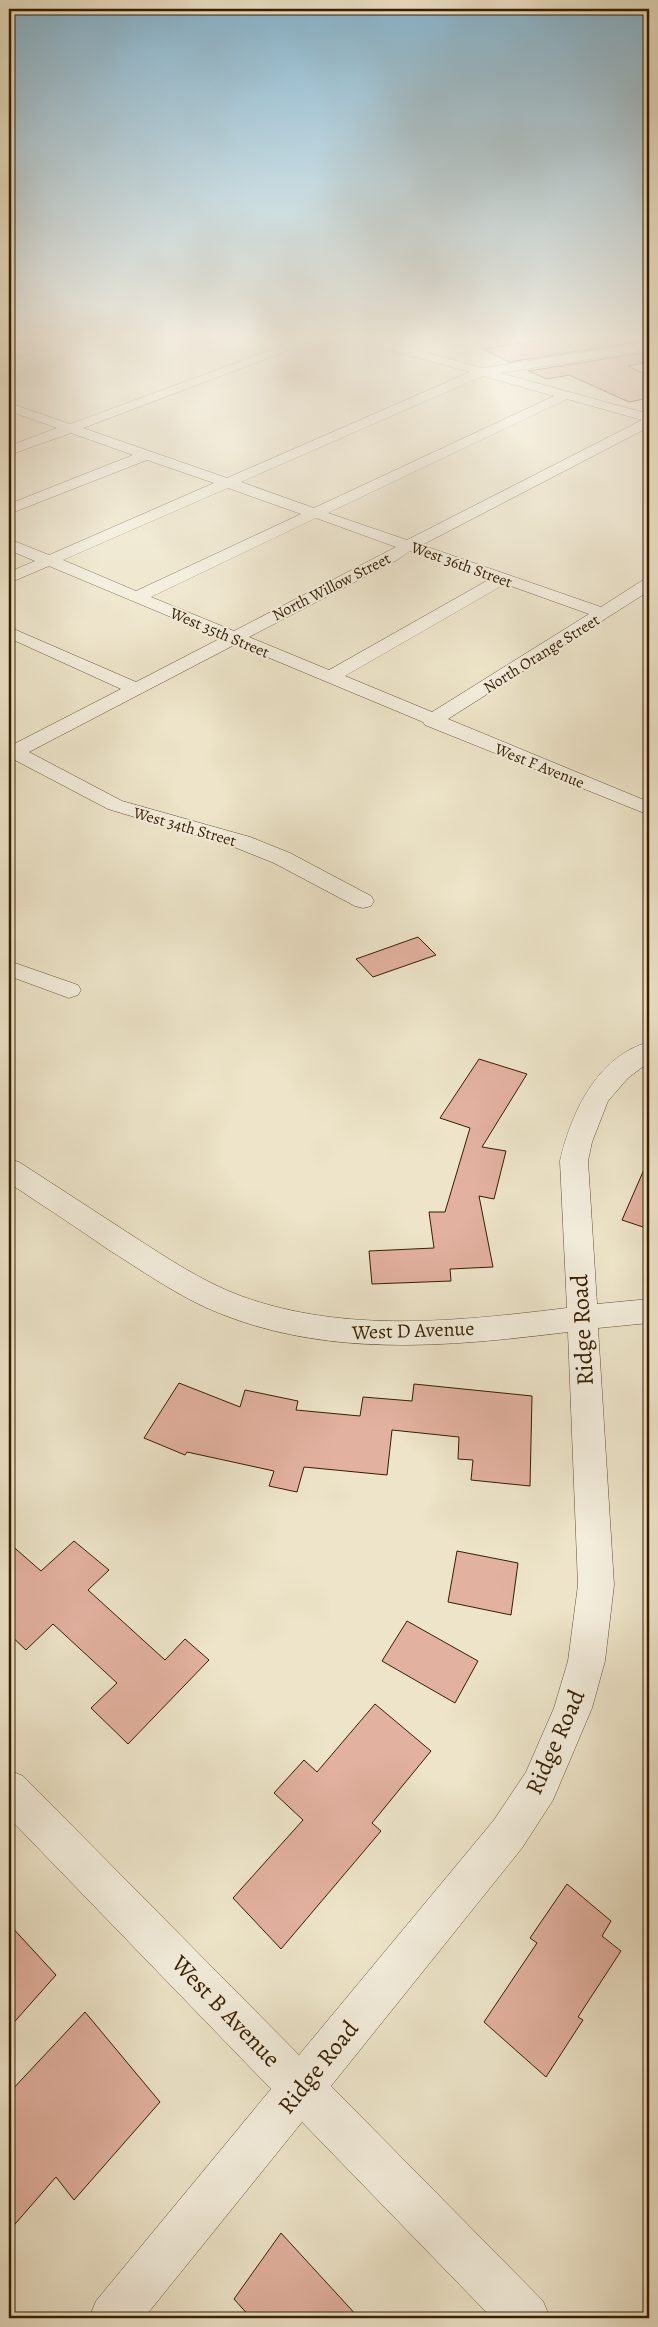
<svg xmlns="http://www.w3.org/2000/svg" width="658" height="2327" font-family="Alegreya,serif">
<rect width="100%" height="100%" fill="#ede4c9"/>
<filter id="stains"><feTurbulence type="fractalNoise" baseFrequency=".004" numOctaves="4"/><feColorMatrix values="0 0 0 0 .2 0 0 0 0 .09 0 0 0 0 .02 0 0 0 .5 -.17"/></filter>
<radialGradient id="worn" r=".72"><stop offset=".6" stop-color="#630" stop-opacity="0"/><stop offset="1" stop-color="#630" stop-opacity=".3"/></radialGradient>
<g fill="#e2b1a0" stroke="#361e00">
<path d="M558 337H649V340L509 362 483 349Z"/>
<path d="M649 352V362L628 366 649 376V398L629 402 569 375 547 379 528 371Z"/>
<path d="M418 937 436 955 373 977 356 959Z"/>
<path d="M479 1059 527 1074 482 1147 506 1151 494 1199 479 1196 493 1267 450 1269 451 1281 372 1284 369 1251 434 1248 429 1212H445L470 1128 440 1118Z"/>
<path d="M649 1158V1229L622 1220Z"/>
<path d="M179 1383 240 1407 245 1390 298 1401 296 1410 360 1416 363 1397 412 1401 414 1384 532 1396 530 1486 471 1480 473 1460 458 1459 459 1437 392 1430 387 1475 304 1467 297 1492 269 1486 274 1471 187 1452 185 1455 144 1438Z"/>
<path d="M74 1541 109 1570 88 1590 165 1660 185 1639 209 1660 128 1744 91 1708 117 1683 53 1624 26 1650 9 1634V1543L41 1571Z"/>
<path d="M457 1551 518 1563 511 1615 448 1602Z"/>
<path d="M407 1621 478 1661 455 1703 382 1661Z"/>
<path d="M375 1704 431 1751 372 1823 381 1831 281 1949 233 1898 303 1820 274 1793 304 1760 317 1772Z"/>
<path d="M567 1884 611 1921 602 1936 621 1951 578 2017 583 2020 546 2077 484 2022 537 1943 530 1938Z"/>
<path d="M9 1924 56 1975 9 2028Z"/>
<path d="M85 2012 160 2102 74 2200 56 2177 9 2231V2093Z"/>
<path d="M281 2233 359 2318H251L234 2299Z"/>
</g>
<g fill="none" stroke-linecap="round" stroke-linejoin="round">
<g stroke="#645032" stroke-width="1">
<g id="minor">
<path d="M54 337H74L9 360V352Z"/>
<path d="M306 337H324L83 428 227 478 470 372 352 340 350 337H371L482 368 649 342V350L500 373 649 414V427L422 545 601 607 643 580 649 579V591L448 719 649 802V815L425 725 423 722 236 644 29 752 122 801 250 837 290 853 371 896 374 901 371 906 363 908 355 906 274 863 234 847 108 809 9 757V743L14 744 121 689 9 638V627L136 682 221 638 49 566 9 583V572L35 561 9 550V539L49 555 214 483 147 460 9 514V504L133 455 71 433 9 455V446L57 428 9 411V403L70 424ZM483 376 554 396 314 508 241 482ZM567 399 642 420 407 540 328 513ZM228 488 301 514 136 591 63 560ZM316 518 396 547 234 631 151 597ZM410 551 490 579 329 670 249 637 397 560ZM505 584 589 614 432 712 345 676Z"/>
<path d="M9 961 78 985 81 990 78 995 69 998 9 976Z"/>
<path d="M649 1042V1062L628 1078 608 1101 592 1142 588 1161 597 1304 649 1299V1323L598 1328 614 1585 605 1661 592 1708 553 1800 522 1848 331 2086 543 2301 550 2318H492L302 2122 144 2318H89L96 2301 271 2089 9 1818V1770L23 1776 299 2055 494 1820 526 1772 554 1708 568 1661 578 1585 568 1332C446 1347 322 1359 207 1308 172 1292 141 1270 109 1250 76 1227 42 1205 9 1183V1159L19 1162C57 1187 95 1211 133 1236 167 1258 203 1282 241 1296 346 1334 459 1321 567 1308L560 1161C571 1113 597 1056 649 1042Z"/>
</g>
</g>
<use href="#minor" fill="#f3eddc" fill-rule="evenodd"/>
</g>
<linearGradient id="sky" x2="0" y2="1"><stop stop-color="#88b8d3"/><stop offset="0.51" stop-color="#f7f3e7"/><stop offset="1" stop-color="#f7f3e7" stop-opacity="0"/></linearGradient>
<rect width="658" height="663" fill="url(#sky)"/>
<g text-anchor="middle" stroke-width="4" stroke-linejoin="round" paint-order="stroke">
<g font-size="16" fill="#361e00" stroke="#f3eddc">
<text transform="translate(462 564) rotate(20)" y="6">West 36th Street</text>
<text transform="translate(331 586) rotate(-27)" y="6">North Willow Street</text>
<text transform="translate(220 632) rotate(23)" y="6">West 35th Street</text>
<text transform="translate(541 653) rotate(-32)" y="6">North Orange Street</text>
<text transform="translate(540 765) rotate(22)" y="6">West F Avenue</text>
<text transform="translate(185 826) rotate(16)" y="6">West 34th Street</text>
</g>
<g font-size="20" fill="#361e00" stroke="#f3eddc">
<text transform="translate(413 1330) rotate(-2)" y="7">West D Avenue</text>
</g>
<g font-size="24" fill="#361e00" stroke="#f3eddc">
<text transform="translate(582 1330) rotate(-93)" y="8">Ridge Road</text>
<text transform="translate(555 1742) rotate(-66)" y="8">Ridge Road</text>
<text transform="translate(226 2011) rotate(46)" y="8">West B Avenue</text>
<text transform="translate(318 2067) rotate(-51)" y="8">Ridge Road</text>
</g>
</g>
<rect width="658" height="2327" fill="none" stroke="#ede4c9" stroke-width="30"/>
<rect x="10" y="10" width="638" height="2307" fill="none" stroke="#361e00" stroke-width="2.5"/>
<rect x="15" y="15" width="628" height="2297" fill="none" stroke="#361e00"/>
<rect width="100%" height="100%" filter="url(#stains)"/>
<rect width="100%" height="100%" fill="url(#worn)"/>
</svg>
